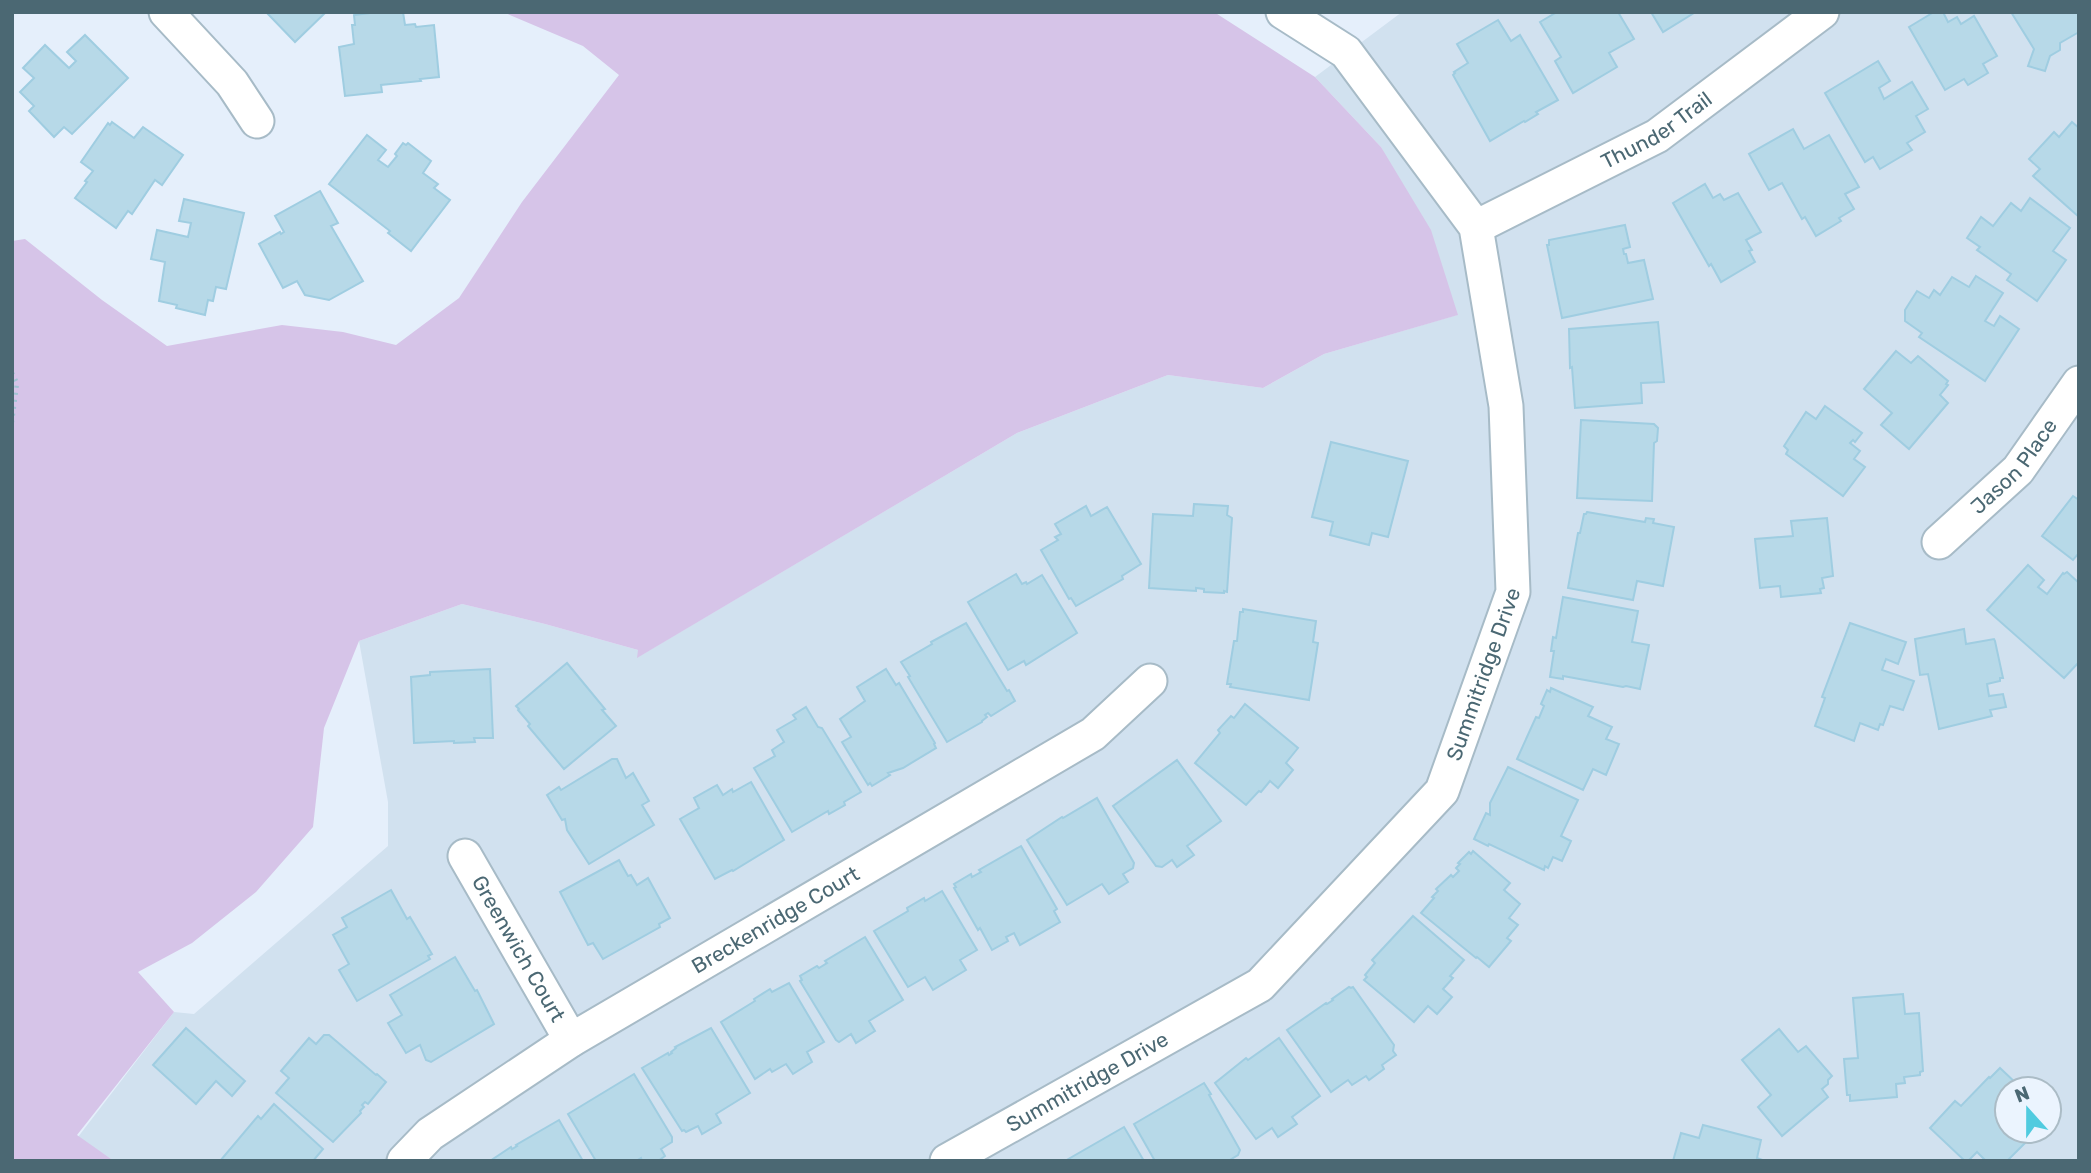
<svg xmlns="http://www.w3.org/2000/svg" width="2091" height="1173" font-family="Rubik,sans-serif">
<rect width="100%" height="100%" fill="#e5effb"/>
<path fill="#d1e1ef" fill-rule="evenodd" d="M1402 12H2079V1161H114L78 1137 174 1012 194 1014 388 846V802L359 641 462 604 545 624 638 650V657L1017 433 1168 375 1263 388 1324 354 1457 315 1381 147 1315 77ZM2007 1089H2049V1131H2007Z"/>
<path fill="#d6c4e8" d="M503 12H1214L1315 77 1381 147 1431 230 1458 315 1324 354 1263 388 1168 375 1017 433 637 658 638 650 545 624 462 604 359 641 324 728 313 827 256 892 192 943 138 972 174 1012 77 1135 114 1161H12V241L25 239 102 300 167 346 282 325 343 332 396 345 459 298 522 202 619 75 583 46Z"/>
<g fill="#b7d9e8" stroke="#9fcde1" stroke-width="2">
<path d="M266 12H326L295 42Z"/>
<path d="M378 12H403L405 25 415 24 416 27 434 25 439 77 420 79 421 81 381 85 382 92 345 96 339 47 354 44 352 25H355L354 15Z"/>
<path d="M1557 12H1618L1634 39 1609 53 1617 67 1573 93 1555 61 1561 57 1540 22Z"/>
<path d="M1651 12H1694V13L1663 32Z"/>
<path d="M1934 12H1943L1948 22 1957 17 1961 24 1974 16 1997 56 1983 64 1988 73 1968 85 1964 79 1945 90 1909 27Z"/>
<path d="M2011 12H2078L2079 32 2060 43V50L2050 56 2045 71 2028 66 2034 49Z"/>
<path d="M1498 20 1511 41 1520 35 1558 100 1536 112 1538 114 1525 122 1524 121 1490 141 1453 75 1455 73 1454 72 1468 63 1457 44Z"/>
<path d="M85 35 128 78 72 134 64 127 54 137 29 111 34 106 20 92 34 78 23 68 45 45 69 68 76 61 67 52Z"/>
<path d="M1878 61 1890 81 1879 88 1884 99 1912 82 1928 109 1916 116 1925 132 1907 143 1912 150 1880 169 1873 157 1865 162 1825 93Z"/>
<path d="M112 122 134 138 143 127 183 155 162 185 155 180 132 214 128 211 116 228 75 198 87 182 85 181 93 171 81 162 108 123 110 125Z"/>
<path d="M2072 122 2079 128V217L2033 176 2040 169 2029 159 2054 132 2059 137Z"/>
<path d="M1793 129 1804 149 1829 135 1859 187 1845 194 1854 209 1839 218 1841 221 1816 236 1805 217 1802 219 1782 183 1769 190 1749 154Z"/>
<path d="M367 135 386 150 378 160 388 167 397 156 395 154 403 143 406 145 408 143 431 161 423 173 438 184 434 188 450 200 411 251 388 233 390 231 329 184Z"/>
<path d="M1705 184 1713 198 1720 194 1724 200 1738 193 1761 232 1746 240 1752 250 1749 251 1755 262 1721 282 1711 264 1709 266 1673 203Z"/>
<path d="M320 191 338 223 331 226 363 281 329 300 305 295 297 281 283 288 259 244 280 232 281 234 284 232 275 216Z"/>
<path d="M2030 198 2070 228 2053 251 2066 260 2037 301 2007 280 2011 274 1977 250 1980 247 1967 238 1981 217 1993 226 2011 203 2021 211Z"/>
<path d="M184 199 244 213 226 289 216 287 213 301 208 300 205 315 176 308 177 305 159 301 165 262 151 259 157 230 188 237 191 223 179 221Z"/>
<path d="M1625 225 1630 247 1623 249 1624 254H1626L1628 263 1644 260 1653 299 1562 318 1547 245H1549V240Z"/>
<path d="M1976 276 2003 293 1985 321 1994 326 2000 316 2019 329 1985 381 1919 337 1922 333 1905 321V310L1917 291 1929 298 1934 290 1940 295 1952 277 1969 287Z"/>
<path d="M1658 322 1664 382 1641 383 1642 403 1575 408 1572 367 1570 368 1569 329Z"/>
<path d="M1896 351 1911 363 1918 356 1948 381 1946 384 1948 385 1940 395 1948 403 1909 449 1881 425 1892 413 1864 389Z"/>
<path d="M1825 406 1862 433 1855 442 1853 440 1850 443 1860 451 1854 459 1865 467 1843 496 1786 454 1788 450 1784 446 1806 412 1816 419Z"/>
<path d="M1581 420 1654 424 1658 428 1657 441 1654 443 1652 501 1577 498Z"/>
<path d="M1331 442 1408 461 1388 537 1372 533 1369 545 1330 535 1333 522 1312 517Z"/>
<path d="M2073 496 2079 500V553L2073 560 2042 536Z"/>
<path d="M1194 504 1228 506 1227 515 1232 518 1227 592 1224 591V593L1204 592V589L1196 588V591L1149 588 1153 514 1193 516Z"/>
<path d="M1086 506 1091 516 1107 507 1141 564 1122 576 1123 579 1076 606 1071 598 1069 599 1041 550 1058 540 1055 537 1061 534 1055 524Z"/>
<path d="M1587 512 1645 522 1646 518 1654 519 1653 523 1674 527 1663 586 1637 581 1633 600 1568 588 1578 533H1580L1584 514H1586Z"/>
<path d="M1827 518 1833 576 1822 578 1824 588 1820 589 1821 593 1781 597 1780 586 1760 588 1755 539 1793 536 1791 521Z"/>
<path d="M2028 565 2044 580 2038 587 2047 594 2063 573 2064 574 2067 572 2079 583V662L2064 678 1987 610Z"/>
<path d="M1016 574 1022 584 1026 582 1027 584 1042 575 1077 633 1026 665 1024 661 1008 670 968 602Z"/>
<path d="M1563 597 1638 611 1632 642 1649 645 1640 689 1626 686 1623 687 1563 676V679L1550 677 1554 651H1551L1553 637 1556 638Z"/>
<path d="M1243 609 1316 621 1313 642 1318 643 1309 700 1230 687 1231 684H1227L1234 641H1237L1240 612H1243Z"/>
<path d="M966 623 1007 691 1009 690 1015 701 991 716 988 713 985 715 987 717 982 721V722L947 742 908 677 910 676 901 662 932 644 931 642Z"/>
<path d="M1850 623 1906 642 1898 664 1886 659 1882 670 1914 681 1903 710 1890 706 1883 725 1880 724 1878 730 1860 723 1854 741 1815 726 1825 698 1822 697Z"/>
<path d="M1964 629 1966 644 1994 639 1995 641 2003 678H2000V681L1987 684 1989 696 2003 694 2006 707 1990 710 1992 716 1939 729 1928 674 1920 675 1915 639Z"/>
<path d="M567 663 605 709 602 710 616 726 564 769 528 726 530 724 518 710 519 709 516 706Z"/>
<path d="M490 669 493 738H474L475 742 454 743V741L414 743 411 677 430 675V672Z"/>
<path d="M886 669 896 685 899 683 935 743 934 744 936 748 903 768 888 773 890 775 872 786 870 783 868 785 842 742 851 737 840 719 865 701 857 687Z"/>
<path d="M1551 688 1593 707 1588 716 1612 727 1606 739 1619 744 1606 775 1593 769 1583 790 1517 759 1536 717 1539 718 1544 706 1541 704 1547 690 1550 692Z"/>
<path d="M1245 704 1298 748 1286 763 1293 770 1278 788 1270 781 1261 792 1259 791 1246 805 1195 763 1220 733 1218 730 1231 716 1234 718Z"/>
<path d="M806 707 818 727 822 728 861 792 844 802 845 805 829 814 828 811 792 832 754 768 775 756 772 750 784 742 777 730 796 719 793 715Z"/>
<path d="M612 759H617L626 778 633 773 649 801 642 805 654 825 589 864 567 830 565 819 562 820 547 795 559 787 561 790Z"/>
<path d="M1177 760 1221 821 1187 846 1194 855 1177 867 1172 860 1162 867 1156 866 1113 806Z"/>
<path d="M1508 767 1578 800 1561 836 1571 841 1562 861 1553 857 1548 868 1545 866 1544 870 1489 844 1488 846 1474 839 1486 813 1490 815V803Z"/>
<path d="M751 782 784 840 733 871 732 870 715 879 680 819 699 808 694 798 717 785 723 795 732 789 733 792Z"/>
<path d="M1097 798 1134 863 1133 868 1123 874 1128 882 1109 894 1102 884 1067 905 1027 840 1062 817 1063 818Z"/>
<path d="M1021 846 1057 909 1054 911 1060 922 1020 945 1014 933 1006 937 1008 941 992 950 980 928 978 930 954 888 956 887 954 884 971 874 972 877 981 872 979 870Z"/>
<path d="M1473 851 1510 883 1504 890 1520 904 1509 918 1518 925 1507 938 1511 941 1489 967 1477 957 1476 958 1421 913 1434 898 1432 897 1438 891 1436 889 1451 875 1453 877 1459 871 1456 868 1460 864 1458 863 1469 852 1471 854Z"/>
<path d="M619 860 628 876 631 875 637 885 648 878 670 918 659 924 660 927 603 959 593 943 588 945 560 892Z"/>
<path d="M391 890 407 919 410 917 432 954 428 956 430 959 357 1001 339 970 349 964 333 935 347 927 342 918Z"/>
<path d="M942 891 977 950 960 960 966 970 933 990 925 977 908 987 874 931 908 911 907 908 924 898 925 901Z"/>
<path d="M1413 916 1464 960 1450 976 1453 978 1443 989 1452 997 1437 1014 1428 1006 1414 1022 1364 980 1367 977 1365 975 1375 963 1372 960Z"/>
<path d="M865 937 903 1000 869 1021 875 1031 856 1043 851 1034 839 1042 836 1040 800 981 802 980 800 976 817 966 819 968 827 963 825 961Z"/>
<path d="M455 957 475 991 477 990 494 1024 431 1062 426 1060 420 1045 406 1053 388 1023 402 1015 390 995Z"/>
<path d="M789 983 824 1042 807 1052 812 1062 793 1074 786 1064 772 1072 770 1069 755 1079 721 1022 755 1001 754 999 770 989 772 992Z"/>
<path d="M1349 987 1351 988 1353 987 1394 1045 1393 1051 1396 1055 1382 1065 1384 1069 1369 1080 1366 1076 1352 1085 1348 1080 1331 1092 1287 1030 1326 1003 1327 1004 1333 1000 1332 999Z"/>
<path d="M1903 994 1905 1014 1919 1013 1923 1071 1920 1072V1075L1904 1077 1905 1083 1896 1084 1897 1097 1850 1101V1095H1847L1844 1059 1858 1058 1853 998Z"/>
<path d="M186 1028 245 1081 232 1096 216 1081 196 1104 153 1065Z"/>
<path d="M711 1028 750 1093 716 1114 721 1123 702 1134 698 1126 686 1132 684 1130 682 1131 642 1068 668 1053 669 1055 672 1053 671 1052 676 1048 675 1047Z"/>
<path d="M1779 1029 1798 1052 1806 1046 1832 1076 1828 1080V1084L1822 1089 1828 1097 1782 1136 1758 1107 1771 1095 1742 1060Z"/>
<path d="M324 1035H329L376 1075 377 1074 386 1082 368 1104 365 1102 362 1105 364 1107 360 1111 361 1113 333 1142 276 1093 289 1078 281 1071 309 1038 316 1044Z"/>
<path d="M1279 1038 1320 1096 1292 1117 1297 1124 1278 1137 1272 1128 1256 1139 1215 1083 1246 1058 1248 1060Z"/>
<path d="M2000 1068 2018 1085 2014 1089H2007V1131H2029L2033 1135 2007 1161H1986L1977 1152 1968 1161H1965L1930 1128 1955 1101 1961 1106 1989 1077 1990 1078Z"/>
<path d="M634 1074 672 1137V1142L661 1149 665 1156 658 1161H642L641 1158 636 1161H596L568 1114Z"/>
<path d="M1204 1083 1211 1094 1209 1095 1240 1150 1238 1155 1228 1161H1155L1134 1124Z"/>
<path d="M274 1104 323 1149 313 1161H220L258 1116 261 1119Z"/>
<path d="M559 1120 583 1161H490L511 1147 512 1149 517 1146 516 1145Z"/>
<path d="M1703 1125 1761 1140 1757 1158 1765 1161H1673L1681 1133 1699 1138Z"/>
<path d="M1124 1127 1144 1161H1065Z"/>
</g>
<g fill="none" stroke-linecap="round" stroke-linejoin="round">
<g stroke="#a7bbc7" stroke-width="37">
<g id="minor">
<path d="M166 12 232 83 257 121"/>
<path id="s1" d="M1476 227 1657 136 1822 12"/>
<path id="s2" d="M1939 542 2018 470 2079 383"/>
<path id="s3" d="M465 856 571 1040"/>
<path id="s4" d="M404 1161 430 1134 571 1040 1093 734 1150 681"/>
<path id="s5" d="M947 1161 1260 985 1442 791 1513 592 1506 406 1476 227 1346 52 1283 12"/>
</g>
</g>
<path stroke="#a1c4d4" stroke-width="4.5" stroke-dasharray="2 5" stroke-linecap="butt" d="M12 373 17 383 12 422"/>
<use href="#minor" stroke="#fff" stroke-width="33"/>
</g>
<g text-anchor="middle" stroke-width="5" stroke-linejoin="round" paint-order="stroke">
<g font-size="21" fill="#4b6873" stroke="#ebf4fe">
<text dy="7" stroke="none"><textPath href="#s1" startOffset="205">Thunder Trail</textPath></text>
<text dy="7" stroke="none"><textPath href="#s2" startOffset="107">Jason Place</textPath></text>
<text dy="7" stroke="none"><textPath href="#s5" startOffset="749">Summitridge Drive</textPath></text>
<text dy="7" stroke="none"><textPath href="#s4" startOffset="444">Breckenridge Court</textPath></text>
<text dy="7" stroke="none"><textPath href="#s3" startOffset="107">Greenwich Court</textPath></text>
<text dy="7" stroke="none"><textPath href="#s5" startOffset="161">Summitridge Drive</textPath></text>
</g>
</g>
<rect width="2091" height="1173" fill="none" stroke="#4b6873" stroke-width="28"/>
<g transform="translate(2028 1110) rotate(339)"><circle r="33" fill="#ebf4fe" stroke="#abbcc6" stroke-width="2"/>
<path d="M0-5L12 26L0 18L-12 26Z" fill="#50cbdf"/>
<text y="-10" font-size="19" font-weight="bold" text-anchor="middle" fill="#4b6873">N</text>
</g>
</svg>
